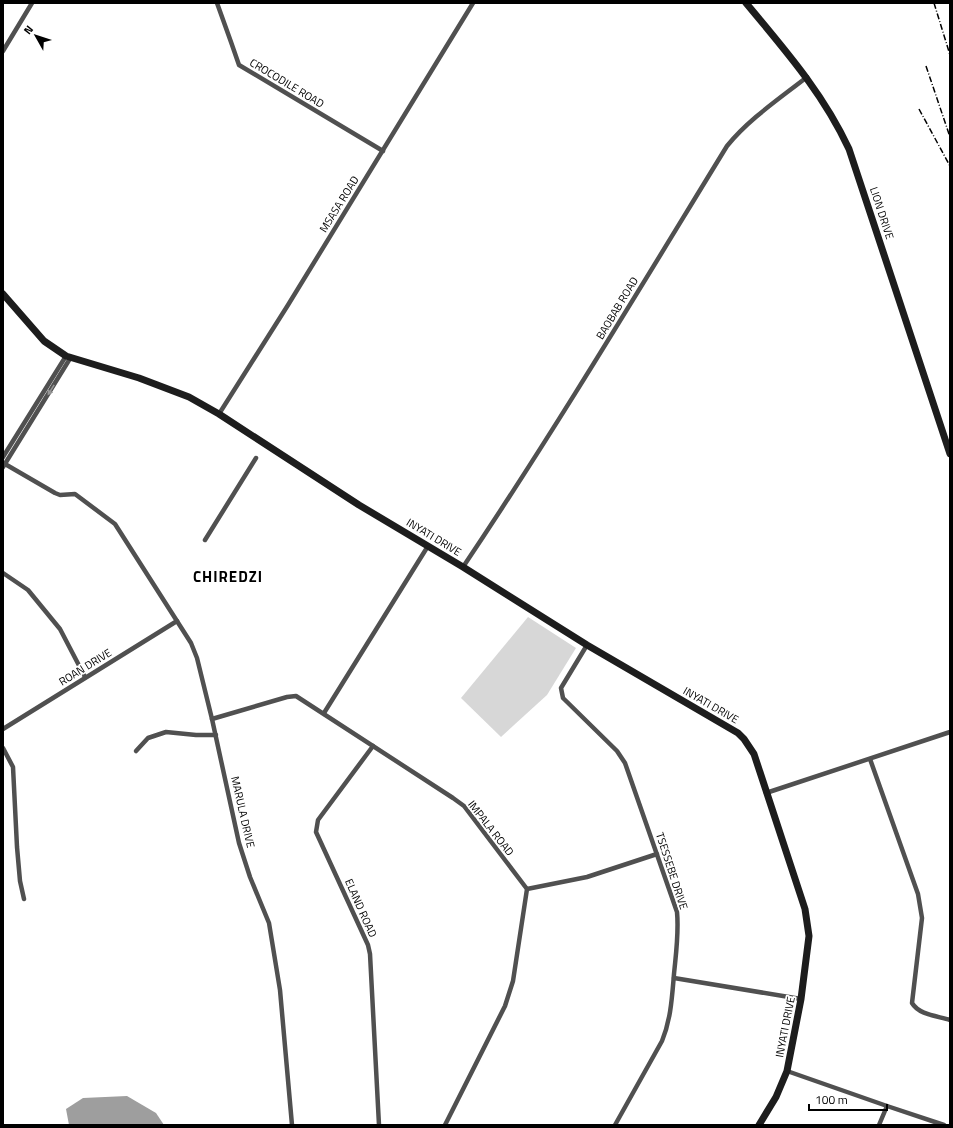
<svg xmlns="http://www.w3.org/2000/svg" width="953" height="1128" font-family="'Titillium Web',sans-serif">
<rect width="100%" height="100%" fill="#fff"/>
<path fill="#d7d7d7" d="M528 617 576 648 547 695 501 737 461 698Z"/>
<path fill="#9e9e9e" d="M127 1096 156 1113 164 1125H69L66 1109 83 1098Z"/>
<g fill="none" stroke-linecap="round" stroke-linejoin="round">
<g stroke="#505050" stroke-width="4.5">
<path d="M217 3 231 42 239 65 383 151"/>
<path d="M3 51 32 3"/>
<path d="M219 414 288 305 473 3"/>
<path d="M3 457 66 356"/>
<path d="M5 464 55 493 60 495 75 494 115 524 191 643 197 658 212 719 239 843 250 877 269 923 280 990 292 1125"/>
<path d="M3 467 71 357"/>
<path d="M205 540 256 458"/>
<path d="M463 567C555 430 640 288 727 146 749 119 779 99 807 77"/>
<path d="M3 573 28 590 60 629 85 677"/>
<path d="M587 645 561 688 563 698 617 751 625 763 677 912C679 933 676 953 674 974 672 997 671 1019 662 1041L615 1125"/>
<path d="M324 713 428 546"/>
<path d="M212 719 287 697 296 696 453 798 464 806 527 889 513 981 505 1006 445 1125"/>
<path d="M3 729 177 621"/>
<path d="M373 746 318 820 316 832 368 945 370 954 379 1125"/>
<path d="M3 748 13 767 17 847 20 881 24 899"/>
<path d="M136 751 148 738 166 732 196 735H216"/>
<path d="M870 759 918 894 922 918 912 1003C919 1015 938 1016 950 1020"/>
<path d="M766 793 950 732"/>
<path d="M527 889 587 877 657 854"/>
<path d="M674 978 801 999"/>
<path d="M787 1071 887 1106 944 1125"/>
<path d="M879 1125 887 1106"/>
</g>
<g stroke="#1d1d1d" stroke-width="7">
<path d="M746 3C785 50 823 93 849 149L950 454"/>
<path d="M3 294 44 341 66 356 139 378 189 397 219 414 359 505 463 567 587 645 738 733 744 739 754 754 805 909 809 936 801 999 787 1071 776 1097 759 1125"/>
</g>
<g stroke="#000" stroke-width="1.5" stroke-dasharray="6 2 1 2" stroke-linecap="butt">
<path d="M934 3 950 55"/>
<path d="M926 66 950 137"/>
<path d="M919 109 950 166"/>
</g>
</g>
<defs><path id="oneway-solid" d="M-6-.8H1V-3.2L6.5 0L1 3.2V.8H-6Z"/></defs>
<use fill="#969696" href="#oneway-solid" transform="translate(51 390) rotate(122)"/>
<g text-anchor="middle" stroke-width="3.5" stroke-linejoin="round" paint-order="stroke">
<g font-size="11" fill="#000" stroke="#fff">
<text transform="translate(287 83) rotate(31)" y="4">CROCODILE ROAD</text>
<text transform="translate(339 204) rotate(-58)" y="4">MSASA ROAD</text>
<text transform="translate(882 213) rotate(72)" y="4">LION DRIVE</text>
<text transform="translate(617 308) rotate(-59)" y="4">BAOBAB ROAD</text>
<text transform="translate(434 537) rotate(31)" y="4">INYATI DRIVE</text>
<text transform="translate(85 667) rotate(-32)" y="4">ROAN DRIVE</text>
<text transform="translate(711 705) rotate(30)" y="4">INYATI DRIVE</text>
<text transform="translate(243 812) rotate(77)" y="4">MARULA DRIVE</text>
<text transform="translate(491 828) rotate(52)" y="4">IMPALA ROAD</text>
<text transform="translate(672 871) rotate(72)" y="4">TSESSEBE DRIVE</text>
<text transform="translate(361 908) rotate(66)" y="4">ELAND ROAD</text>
<text transform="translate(785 1027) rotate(-79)" y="4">INYATI DRIVE</text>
</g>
<g font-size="15" font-weight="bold" letter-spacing="1" fill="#000" stroke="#fff">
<text x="228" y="582">CHIREDZI</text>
</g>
</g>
<rect width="953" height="1128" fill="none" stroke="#000000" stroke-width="8"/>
<g transform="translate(36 36) rotate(309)" stroke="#ffffff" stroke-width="3" paint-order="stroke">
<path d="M0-3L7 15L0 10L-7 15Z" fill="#000000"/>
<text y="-6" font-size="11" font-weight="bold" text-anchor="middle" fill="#000000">N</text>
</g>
<path d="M809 1104v6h78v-6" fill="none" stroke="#000000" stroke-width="2"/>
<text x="815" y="1104" font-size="12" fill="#000000" stroke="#ffffff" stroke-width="3" paint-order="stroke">100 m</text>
</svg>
